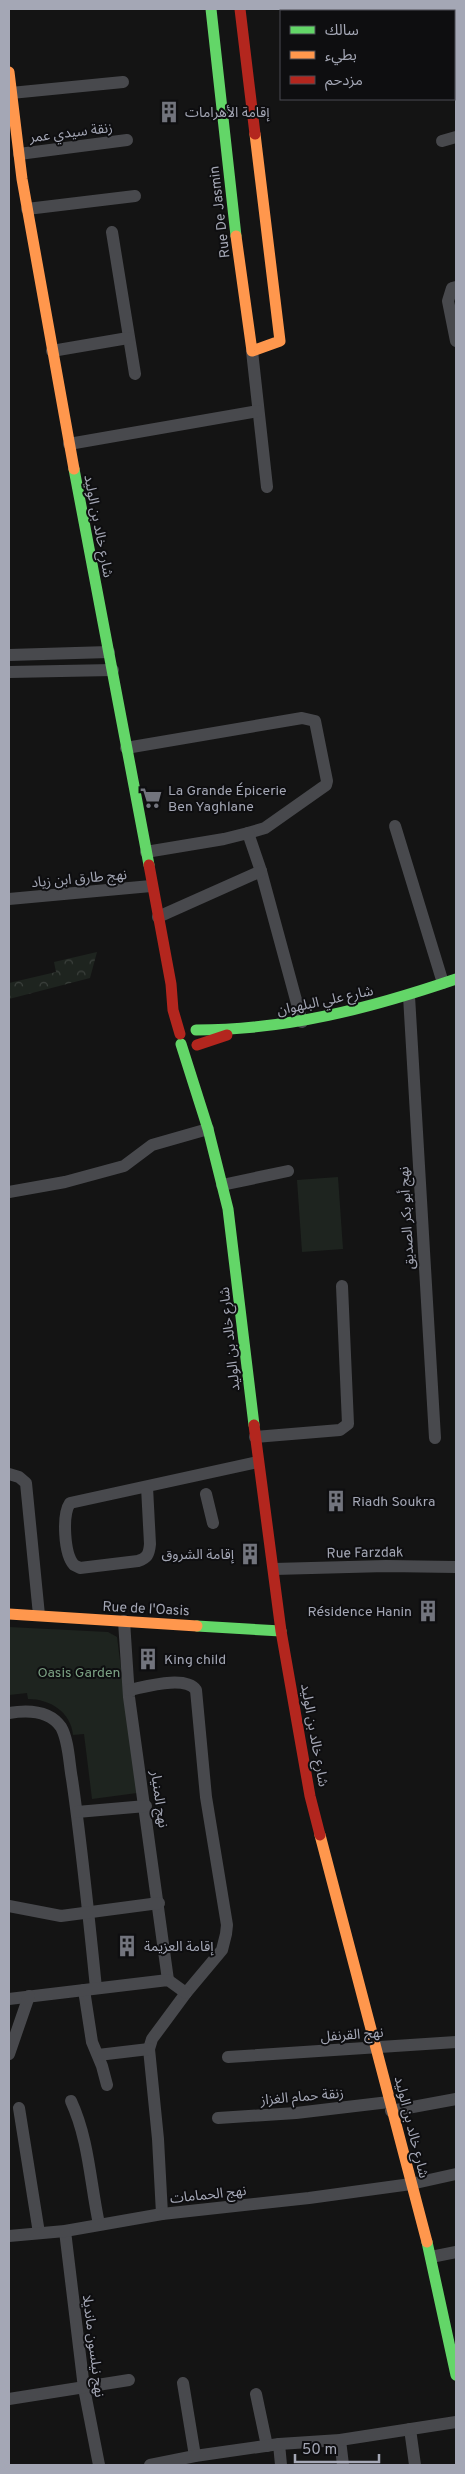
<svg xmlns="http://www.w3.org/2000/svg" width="465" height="2474" font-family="Overpass,'Noto Sans Arabic',sans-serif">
<defs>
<pattern id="park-crowns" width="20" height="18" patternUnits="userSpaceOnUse" patternTransform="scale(1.25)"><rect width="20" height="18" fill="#1e241f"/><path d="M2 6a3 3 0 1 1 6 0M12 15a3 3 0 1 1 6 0" fill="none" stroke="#3c413d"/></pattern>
</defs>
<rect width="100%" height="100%" fill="#141414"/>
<path fill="url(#park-crowns)" d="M97 952 90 978 9 999V983L56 972 54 962Z"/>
<g fill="#1e241f">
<path d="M338 1177 343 1249 302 1252 297 1180Z"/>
<path d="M9 1627 108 1632 117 1637 137 1793 92 1799 84 1734 73 1735C71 1712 50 1699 28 1699L27 1693 9 1695Z"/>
</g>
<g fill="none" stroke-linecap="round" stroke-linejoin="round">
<g stroke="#48494d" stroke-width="12">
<path d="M454 34 456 33"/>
<path d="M11 93 123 82"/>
<path d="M442 141 456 137"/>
<path d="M19 154 127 140"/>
<path d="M27 209 135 196"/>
<path d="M112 232 135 374"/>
<path d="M456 287 452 288 448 301 456 341"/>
<path d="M52 351 128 338"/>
<path d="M252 351 267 487"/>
<path d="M69 444 258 411"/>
<path d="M9 655 109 652"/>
<path d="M9 672 113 670"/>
<path d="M126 748 302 718 315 721 327 781 326 785 265 828 248 833"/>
<path d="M395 826 443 983"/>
<path d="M146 852 224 839 248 833 261 871 302 1022"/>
<path d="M9 899 151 886"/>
<path d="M158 917 261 871"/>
<path d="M409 996 435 1438"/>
<path d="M222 1185 288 1171"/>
<path d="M9 1192 65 1182 124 1166 152 1145 208 1129"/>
<path d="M255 1437 340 1430 348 1424 342 1286"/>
<path d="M9 1474 19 1477 26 1483 39 1615"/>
<path d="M147 1487 150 1544C149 1555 147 1558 138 1561L80 1568 74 1565C64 1554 62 1515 70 1503L258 1462"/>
<path d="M206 1494 213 1523"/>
<path d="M274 1569 386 1566 456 1567"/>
<path d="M124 1621 129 1697 168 1980"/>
<path d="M129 1690C145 1687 185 1675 196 1690L206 1797 227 1925 226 1934 222 1950 186 1993 152 2039 149 2049 158 2139 162 2214"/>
<path d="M9 1713C27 1710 49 1710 61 1727 69 1741 69 1764 72 1779 82 1848 89 1918 96 1988"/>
<path d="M77 1812 146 1806"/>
<path d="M9 1906 61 1916 159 1903"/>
<path d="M84 1990 92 2042 102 2066 107 2085"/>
<path d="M9 1999 168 1980 186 1993"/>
<path d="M9 2054 29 1996"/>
<path d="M98 2055 149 2049"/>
<path d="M228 2057 456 2042"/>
<path d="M71 2101C89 2140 90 2182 99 2224"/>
<path d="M19 2108 39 2233"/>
<path d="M391 2111 456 2099"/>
<path d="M218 2118 296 2113 389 2102"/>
<path d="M65 2231 84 2388 99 2465"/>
<path d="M9 2236 65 2231 162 2214 309 2198 411 2184 456 2174"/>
<path d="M431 2257 456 2252"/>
<path d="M183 2383 195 2456"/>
<path d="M256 2394 267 2446"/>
<path d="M9 2399 129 2380"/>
<path d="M410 2429 415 2465"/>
<path d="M340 2440 343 2465"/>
<path d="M279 2444 281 2465"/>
<path d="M150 2465 195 2456 279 2444 340 2440 456 2422"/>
</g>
<g stroke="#63d668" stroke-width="11">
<path d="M211 9 236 236"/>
<path d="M74 469 149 865"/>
<path d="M196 1030C287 1030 371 1008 456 979"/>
<path d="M181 1044 208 1129 228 1209 254 1425"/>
<path d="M197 1626 281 1631"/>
<path d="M427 2242 456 2375"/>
</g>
<g stroke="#ff974d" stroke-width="11">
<path d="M9 72 22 179 74 469"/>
<path d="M236 236 252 351 280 341 255 134"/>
<path d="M9 1614 197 1626"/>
<path d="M320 1835 427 2242"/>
</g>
<g stroke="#b3261e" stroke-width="11">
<path d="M240 9 255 134"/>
<path d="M149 865 171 984 173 1010 180 1034"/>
<path d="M197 1045 227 1035"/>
<path d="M254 1425 281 1631 310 1796 320 1835"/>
</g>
</g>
<defs>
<g id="building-bare" transform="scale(1.725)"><path d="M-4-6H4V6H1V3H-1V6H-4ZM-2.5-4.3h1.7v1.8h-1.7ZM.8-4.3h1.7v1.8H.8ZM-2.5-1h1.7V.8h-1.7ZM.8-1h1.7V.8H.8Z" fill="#72747d" stroke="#0e0e10" stroke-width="2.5" paint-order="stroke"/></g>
<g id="supermarket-bare" transform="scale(1.725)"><path d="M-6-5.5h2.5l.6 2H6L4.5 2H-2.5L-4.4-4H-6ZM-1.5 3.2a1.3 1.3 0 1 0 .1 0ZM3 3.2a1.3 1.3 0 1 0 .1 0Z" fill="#72747d" stroke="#0e0e10" stroke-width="2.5" paint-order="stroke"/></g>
</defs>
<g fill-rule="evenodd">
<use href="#building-bare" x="169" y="112"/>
<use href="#supermarket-bare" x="151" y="798"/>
<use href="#building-bare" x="336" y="1501"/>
<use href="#building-bare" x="250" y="1554"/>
<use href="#building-bare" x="428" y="1611"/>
<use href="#building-bare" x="148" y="1659"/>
<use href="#building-bare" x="127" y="1946"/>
</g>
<g text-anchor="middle" stroke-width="4" stroke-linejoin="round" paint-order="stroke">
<g font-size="14" fill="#a4a7b5" stroke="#0e0e10" text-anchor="start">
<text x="185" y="117">إقامة الأهرامات</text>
<text x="168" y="795">La Grande Épicerie<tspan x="168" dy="16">Ben Yaghlane</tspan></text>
<text x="352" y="1506">Riadh Soukra</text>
<text x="234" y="1559" text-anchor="end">إقامة الشروق</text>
<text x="412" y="1616" text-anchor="end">Résidence Hanin</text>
<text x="164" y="1664">King child</text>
<text x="144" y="1951">إقامة العزيمة</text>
</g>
<g font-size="14" fill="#a4a7b5" stroke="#0e0e10">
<text transform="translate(71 132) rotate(-7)" y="5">زنقة سيدي عمر</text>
<text transform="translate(219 212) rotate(-97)" y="5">Rue De Jasmin</text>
<text transform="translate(99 526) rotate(79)" y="5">شارع خالد بن الوليد</text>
<text transform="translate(79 878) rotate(-5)" y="5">نهج طارق ابن زياد</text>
<text transform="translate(325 1000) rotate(-12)" y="5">شارع علي البلهوان</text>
<text transform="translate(406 1218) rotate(-93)" y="5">نهج أبو بكر الصديق</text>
<text transform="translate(229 1339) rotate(-96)" y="5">شارع خالد بن الوليد</text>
<text transform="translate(365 1552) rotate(-1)" y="5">Rue Farzdak</text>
<text transform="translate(146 1608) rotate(3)" y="5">Rue de l'Oasis</text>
<text transform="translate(315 1735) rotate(80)" y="5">شارع خالد بن الوليد</text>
<text transform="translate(160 1799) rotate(82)" y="5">نهج المنيار</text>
<text transform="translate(352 2034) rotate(-4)" y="5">نهج القرنفل</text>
<text transform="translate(302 2096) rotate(-5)" y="5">زنقة حمام الغزاز</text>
<text transform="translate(412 2127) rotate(76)" y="5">شارع خالد بن الوليد</text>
<text transform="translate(208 2194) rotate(-6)" y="5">نهج الحمامات</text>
<text transform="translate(94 2346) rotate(83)" y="5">نهج نيلسون مانديلا</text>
</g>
<g font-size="14" fill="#7ba183" stroke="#0e0e10">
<text x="79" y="1677">Oasis Garden</text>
</g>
</g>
<rect width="465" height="2474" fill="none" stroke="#a4a7b5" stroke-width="20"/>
<rect x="280" y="10" width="175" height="90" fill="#0e0e10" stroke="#4a4b52"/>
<rect x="290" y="26" width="25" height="8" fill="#63d668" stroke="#4a4b52"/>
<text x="325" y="35" font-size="15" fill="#a4a7b5">سالك</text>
<rect x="290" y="51" width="25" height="8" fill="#ff974d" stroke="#4a4b52"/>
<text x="325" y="60" font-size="15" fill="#a4a7b5">بطيء</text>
<rect x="290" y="76" width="25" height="8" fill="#b3261e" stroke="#4a4b52"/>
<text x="325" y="85" font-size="15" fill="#a4a7b5">مزدحم</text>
<path d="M295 2454v8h84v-8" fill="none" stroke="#a4a7b5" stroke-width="2.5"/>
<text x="302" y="2454" font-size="15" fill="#a4a7b5" stroke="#0e0e10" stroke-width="4" paint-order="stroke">50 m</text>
</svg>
